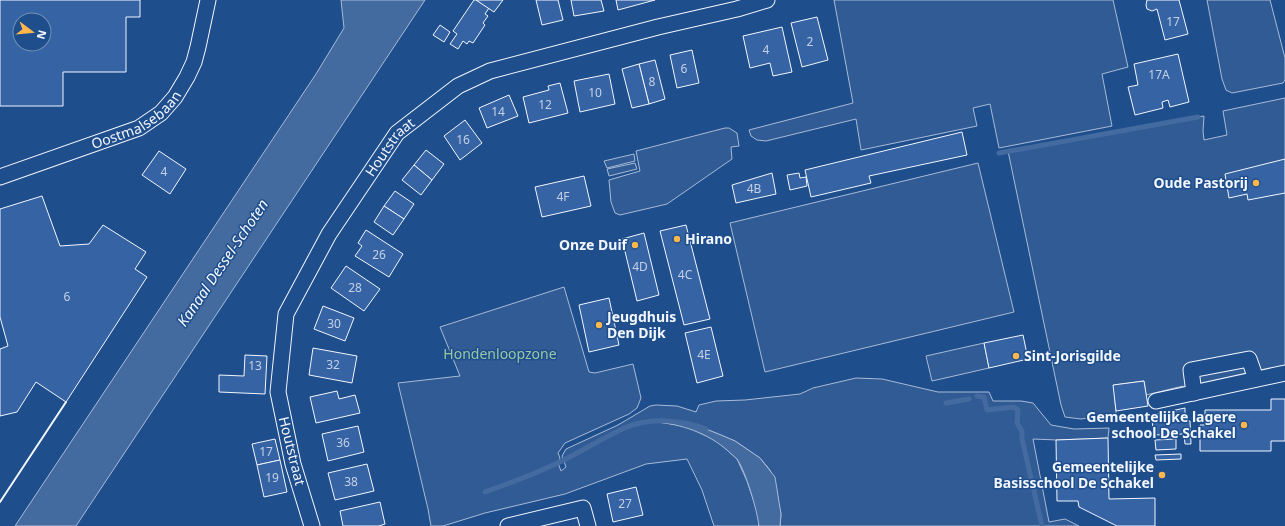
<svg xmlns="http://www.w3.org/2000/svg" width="1285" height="526" font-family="'Noto Sans',sans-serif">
<rect width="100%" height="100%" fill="#1f4e8c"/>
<g fill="#305b95" stroke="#a8bbd7">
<path d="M834 0H1113L1128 67 1102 74 1112 126 999 148 990 104 973 108 977 126 861 150 856 119 766 141 757 140 751 136 749 130 853 103Z"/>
<path d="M1207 0H1270L1285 58V80L1283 83 1232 93 1226 90 1222 79Z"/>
<path d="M1285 98V367L1184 392 1183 386 1146 395 1144 381 1114 385 1116 414 1081 419 1065 417 1061 405 1008 151 1204 116 1203 131 1204 140 1227 135 1223 111Z"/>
<path d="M725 128H729L737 133 739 146 731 147 732 159 667 204 620 215 615 213 611 202 609 180 640 171 636 151Z"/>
<path d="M634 154 635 161 607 168 604 161Z"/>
<path d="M635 163 637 169 609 176 607 169Z"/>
<path d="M978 163 1014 312 765 372 730 223Z"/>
<path d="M564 287 589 372 595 373 633 364 641 398 637 408 629 414 565 443 558 453 560 458 558 463 561 471 566 467 562 456 566 449 618 425 650 406 656 405 677 406 696 412 699 405 716 401 745 400 800 394 813 388 856 378 882 379 938 392H989L993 401H1021L1033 403 1051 425 1074 429 1109 428 1108 438 1057 440 1033 439 1049 522 1065 519 1079 526H780L781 514 770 470 760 458 735 441 696 425 675 421 658 422 685 426 717 441 737 459 747 481 758 514 759 526H714L702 490 687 459 646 464 565 494 485 513 443 526H431L428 509 398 383 460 376 440 327Z"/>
<path d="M984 343 989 368 932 381 926 356Z"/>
</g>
<g fill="#446ba0" stroke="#a8bbd7">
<path d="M341 0H425L76 526H15L316 74 344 28Z"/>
<path d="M675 421 696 425 721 435 735 441 760 458 775 477 781 514 780 526H759C757 510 746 472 737 459 734 456 730 453 728 451 708 433 681 424 655 422Z"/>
</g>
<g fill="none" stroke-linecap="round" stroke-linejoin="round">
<g stroke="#446ba0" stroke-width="5">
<path d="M999 153 1198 117"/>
<path d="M977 396 984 397 987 410 1014 407 1018 410 1017 423 1022 431V439L1042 526"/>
<path d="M946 403 969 399"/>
<path d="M485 492C507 484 530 476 551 466 577 455 601 438 627 427 651 417 683 420 706 429"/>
</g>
</g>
<g fill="#3563a3" stroke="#f2f6ff" fill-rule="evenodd">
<path d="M0 0H140V17H126V72H63V106H0ZM20 20H44V44H20Z"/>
<path d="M474 0H476L489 8 485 14 488 16 483 23 485 25 473 43 469 41 467 44 463 41 458 49 450 44 457 34 453 31Z"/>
<path d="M476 0H503L494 12Z"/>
<path d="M536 0H558L563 20 542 25Z"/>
<path d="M571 0H601L604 11 574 16Z"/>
<path d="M616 0H655L618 10Z"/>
<path d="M1147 0H1179L1188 34 1165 40 1157 9 1152 11 1147 9 1146 5Z"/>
<path d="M817 17 828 60 802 67 791 23Z"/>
<path d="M440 25 450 32 444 42 433 35Z"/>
<path d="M782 27 792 72 773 76 770 63 750 68 743 36Z"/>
<path d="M692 50 699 83 677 88 670 55Z"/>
<path d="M1178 54 1189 102 1170 107 1168 100 1162 102 1163 108 1135 115 1128 87 1138 85 1134 64Z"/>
<path d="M655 60 665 99 649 104 639 64Z"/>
<path d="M639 64 649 104 632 108 622 69Z"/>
<path d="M609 74 615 104 580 112 574 81Z"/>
<path d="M560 83 568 113 529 123 523 97 549 90 548 86Z"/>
<path d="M509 95 518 116 487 128 479 108Z"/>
<path d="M465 120 482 143 460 160 444 136Z"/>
<path d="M962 132 967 155 869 176 871 183 811 197 805 170Z"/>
<path d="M426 150 444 164 432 180 414 165Z"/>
<path d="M159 151 186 169 170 194 142 175Z"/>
<path d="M1285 159V193L1248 200 1247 194 1229 198 1225 174Z"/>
<path d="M414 165 432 180 421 195 402 180Z"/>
<path d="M772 173 776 194 736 203 732 185Z"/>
<path d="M799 173 800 178 806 177 807 186 790 190 787 175Z"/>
<path d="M584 176 591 206 542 217 535 187Z"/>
<path d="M395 191 414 204 404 219 384 206Z"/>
<path d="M42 196 60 246 89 244 103 225 146 252 135 269 147 277 66 402 36 382 17 412 0 416V349L8 346 0 317V209Z"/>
<path d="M384 206 404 219 393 235 374 222Z"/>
<path d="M686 225 710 319 684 325 660 231Z"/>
<path d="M366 230 403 254 389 277 355 256 362 246 358 243Z"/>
<path d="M644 233 659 295 637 301 622 239Z"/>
<path d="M346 266 380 289 364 311 331 288Z"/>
<path d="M609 298 619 345 589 352 579 305Z"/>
<path d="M323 306 354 318 345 341 314 329Z"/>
<path d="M711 327 723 376 697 383 685 333Z"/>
<path d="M1023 335 1028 359 989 368 984 343Z"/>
<path d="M313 348 357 356 352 383 309 375Z"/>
<path d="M245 355 267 356 265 394 219 392V375L244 376Z"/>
<path d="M1144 381 1148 406 1116 411 1113 385Z"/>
<path d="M337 391 339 399 355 395 360 413 316 423 310 397Z"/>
<path d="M1271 399H1285V441H1271V451H1200V425H1205V410H1271Z"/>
<path d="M1185 408V421H1190L1191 444H1185L1184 434 1153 435 1152 415Z"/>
<path d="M358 426 364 452 328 461 322 434Z"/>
<path d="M1108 438 1109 499 1155 498V526H1117L1079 507 1078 501H1057L1056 440Z"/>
<path d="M275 439 280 460 257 465 252 444Z"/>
<path d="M1176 439V449L1156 450 1155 440Z"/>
<path d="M1181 454V459L1156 460 1155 455Z"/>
<path d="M280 460 287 492 264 497 257 465Z"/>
<path d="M367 464 374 491 335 500 328 473Z"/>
<path d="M636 487 643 515 613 522 607 494Z"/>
<path d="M380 502 385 524 379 526H343L340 511Z"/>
</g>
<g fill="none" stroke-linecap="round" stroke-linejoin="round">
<g stroke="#f2f6ff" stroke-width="17">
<g id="minor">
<path id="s1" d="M0 177 139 128 161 113 175 97 187 77 194 62 198 47 208 0"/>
<path d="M1194 393 1191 370 1249 359 1256 379"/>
<path d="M1156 401 1285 373"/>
<path id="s2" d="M312 526 293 464 278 392 286 314 329 234 397 133 458 86 490 71 658 27 737 9 767 0"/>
<path d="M508 526 583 508 588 526"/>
</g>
</g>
<use href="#minor" stroke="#1f4e8c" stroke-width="15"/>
<path stroke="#f2f6ff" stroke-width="2" d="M0 502 66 402"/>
</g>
<g fill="#ffb74d" stroke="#1f4e8c" stroke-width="1.5">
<circle cx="1256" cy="183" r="4"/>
<circle cx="677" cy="239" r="4"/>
<circle cx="635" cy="245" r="4"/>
<circle cx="599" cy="325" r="4"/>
<circle cx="1016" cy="356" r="4"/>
<circle cx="1244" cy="425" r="4"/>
<circle cx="1162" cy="475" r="4"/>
</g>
<g text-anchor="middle" stroke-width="3" stroke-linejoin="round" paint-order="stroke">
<g font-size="12" fill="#c3d1e8">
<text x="1173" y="26">17</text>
<text x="810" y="46">2</text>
<text x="766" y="54">4</text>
<text x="684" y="73">6</text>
<text x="1159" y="79">17A</text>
<text x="652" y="86">8</text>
<text x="595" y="97">10</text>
<text x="545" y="109">12</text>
<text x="498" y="116">14</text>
<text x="463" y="144">16</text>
<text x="164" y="176">4</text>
<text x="754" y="193">4B</text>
<text x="563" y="201">4F</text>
<text x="379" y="259">26</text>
<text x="640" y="271">4D</text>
<text x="685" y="279">4C</text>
<text x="355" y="292">28</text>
<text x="67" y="301">6</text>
<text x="334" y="328">30</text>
<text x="704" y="359">4E</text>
<text x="333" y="369">32</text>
<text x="255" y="370">13</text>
<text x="343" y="447">36</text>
<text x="266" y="456">17</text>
<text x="272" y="482">19</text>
<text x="351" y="486">38</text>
<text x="625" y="508">27</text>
</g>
<g font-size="14" fill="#f2f6ff" stroke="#1f4e8c">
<text dy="5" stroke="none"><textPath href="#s1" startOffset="149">Oostmalsebaan</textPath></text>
<text dy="5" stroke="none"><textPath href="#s2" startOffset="414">Houtstraat</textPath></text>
<text transform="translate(292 451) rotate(76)" y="5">Houtstraat</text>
</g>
<g font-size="14" font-weight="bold" fill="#f2f6ff" stroke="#1f4e8c" text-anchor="end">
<text x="1248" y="188">Oude Pastorij</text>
<text x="685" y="244" text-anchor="start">Hirano</text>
<text x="627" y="250">Onze Duif</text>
<text x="607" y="322" text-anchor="start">Jeugdhuis<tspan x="607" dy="16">Den Dijk</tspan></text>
<text x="1024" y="361" text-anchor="start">Sint-Jorisgilde</text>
<text x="1236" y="422">Gemeentelijke lagere<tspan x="1236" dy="16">school De Schakel</tspan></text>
<text x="1154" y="472">Gemeentelijke<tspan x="1154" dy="16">Basisschool De Schakel</tspan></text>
</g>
<g font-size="14" fill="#97c8a6" stroke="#1f4e8c">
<text x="500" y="359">Hondenloopzone</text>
</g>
<g font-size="15" font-style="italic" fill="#f2f6ff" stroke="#1f4e8c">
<text transform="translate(223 263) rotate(-56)" y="5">Kanaal Dessel-Schoten</text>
</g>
</g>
<g transform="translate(32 32) rotate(106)"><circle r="19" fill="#1f4e8c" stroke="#7391ba"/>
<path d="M0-3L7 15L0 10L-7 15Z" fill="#ffb74d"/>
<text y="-6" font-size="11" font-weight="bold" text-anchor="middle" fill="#f2f6ff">N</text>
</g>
</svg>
